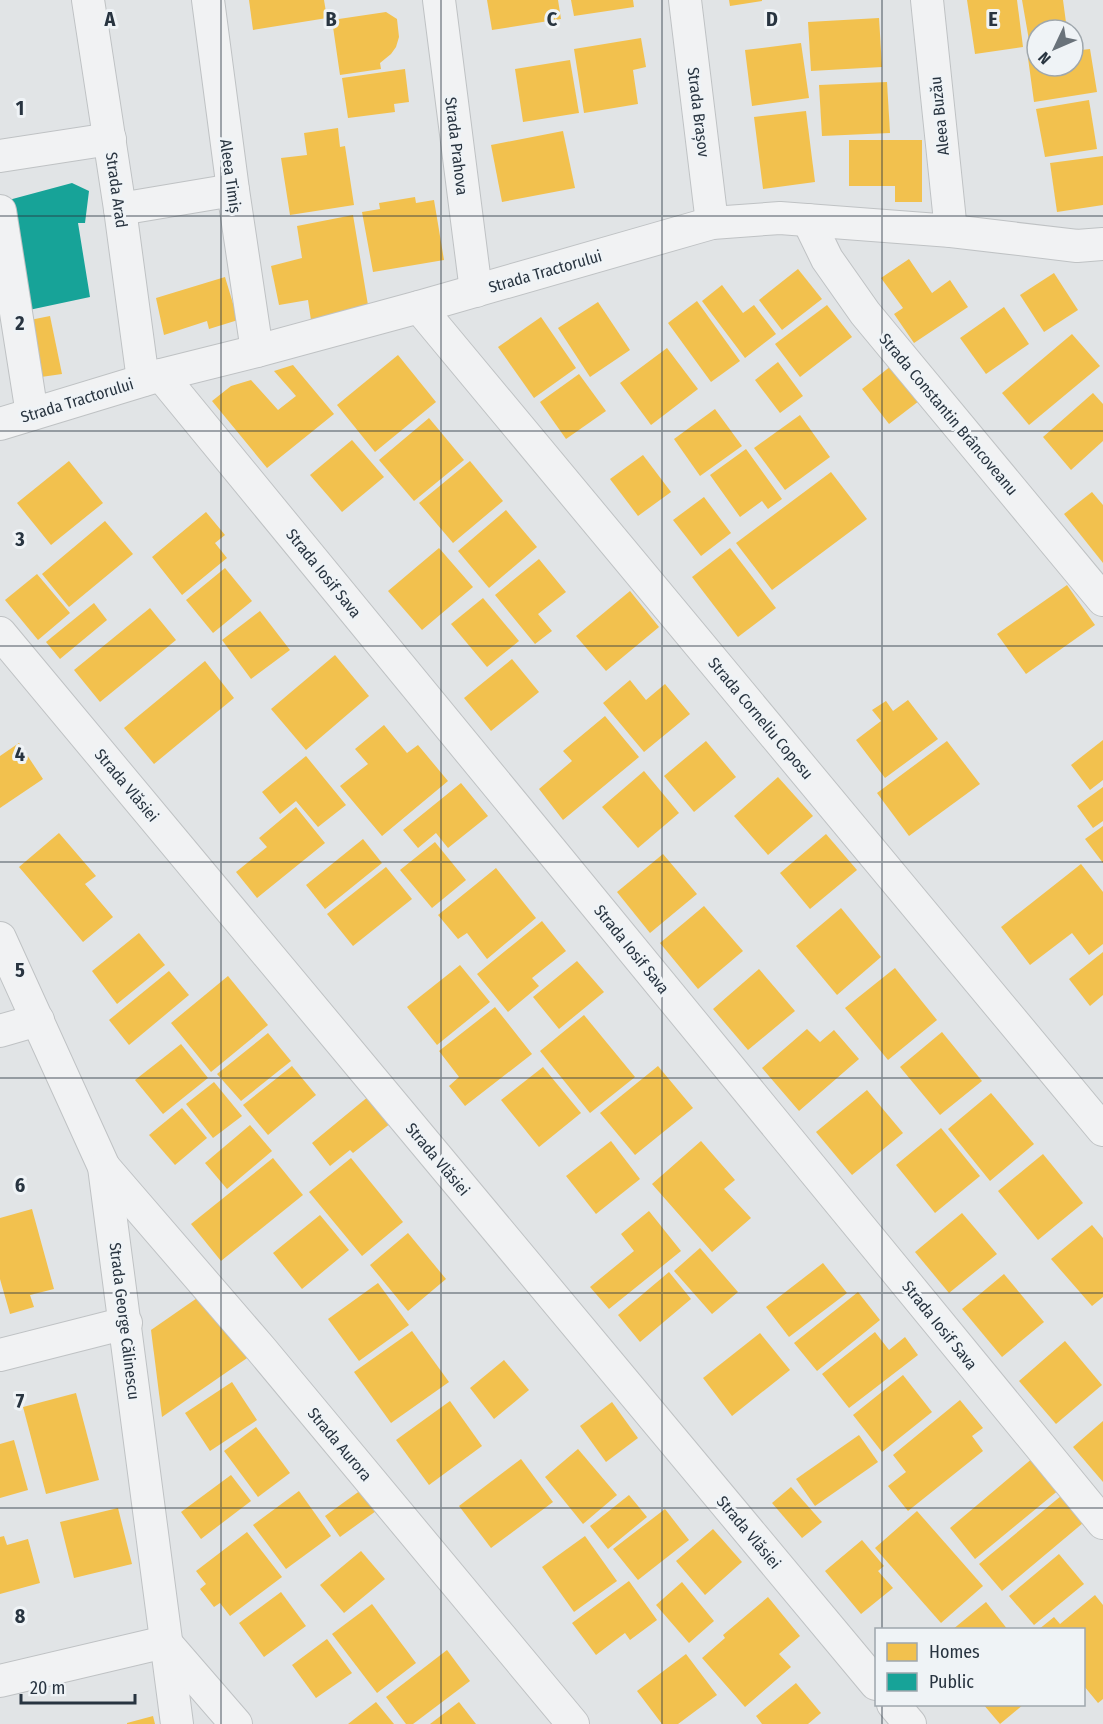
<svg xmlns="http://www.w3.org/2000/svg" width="1103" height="1724" font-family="'Fira Sans Condensed',sans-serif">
<rect width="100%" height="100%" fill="#e1e4e6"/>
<g fill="#f2c14e">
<path d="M249 0H324L327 18 253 30Z"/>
<path d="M487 0H558L561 19 492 30Z"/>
<path d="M571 0H633L634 7 574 16Z"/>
<path d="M729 0H762V1L730 6Z"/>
<path d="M967 0H1017L1023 47 975 54Z"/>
<path d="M1022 0H1063L1067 30H1037V45L1030 46Z"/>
<path d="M386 12 397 19 399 37 396 47 391 54 380 63 381 69 340 75 332 20Z"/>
<path d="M879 18 882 67 811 71 808 22Z"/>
<path d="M641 38 646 67 633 70 638 104 584 113 574 49Z"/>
<path d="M801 43 809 98 752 106 745 50Z"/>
<path d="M1090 49 1097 92 1034 102 1028 58 1037 57V66H1073V51Z"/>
<path d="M570 60 579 113 523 122 515 69Z"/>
<path d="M405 69 409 102 394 104 395 112 348 118 342 78Z"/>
<path d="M887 82 890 133 822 136 819 85Z"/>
<path d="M1089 100 1097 149 1045 157 1036 109Z"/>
<path d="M806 111 815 182 763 189 754 117Z"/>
<path d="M338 128 340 147 345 146 354 205 290 215 281 158 307 155 304 133Z"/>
<path d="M563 131 575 188 502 202 491 145Z"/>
<path d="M849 140H922V202H895V186H849Z"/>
<path d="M1103 156V205L1057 212 1050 163Z"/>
<path d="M415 197 416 203 434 200 444 260 373 272 362 212 380 209 379 203Z"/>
<path d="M353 215 369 311 312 327 308 300 279 305 271 266 302 258 297 226Z"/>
<path d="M909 259 932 293 950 280 968 307 914 343 894 314 903 308 881 278Z"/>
<path d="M798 269 822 299 782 330 759 300Z"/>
<path d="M1054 273 1078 310 1044 332 1020 295Z"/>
<path d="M225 277 238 320 209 329 207 321 164 335 156 298Z"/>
<path d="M722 285 743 313 754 305 776 334 745 358 702 301Z"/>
<path d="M697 301 740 361 711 382 668 323Z"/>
<path d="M598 302 630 350 590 377 558 328Z"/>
<path d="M827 305 852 337 800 377 775 344Z"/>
<path d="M1004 307 1029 344 986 374 960 338Z"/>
<path d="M50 316 62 374 34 378 25 321Z"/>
<path d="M541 317 576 368 534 398 498 347Z"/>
<path d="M1072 334 1100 366 1029 425 1002 393Z"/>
<path d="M667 348 698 389 651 425 620 383Z"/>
<path d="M398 355 436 402 375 452 337 405Z"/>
<path d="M778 362 803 396 780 413 755 380Z"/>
<path d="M293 365 334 414 267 468 212 401 231 386 251 380 278 410 296 396 274 371Z"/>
<path d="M891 366 919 401 889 424 862 389Z"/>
<path d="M579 374 606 411 566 439 540 402Z"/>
<path d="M1093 393 1103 404V441L1071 470 1043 437Z"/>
<path d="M715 409 742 446 700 476 674 439Z"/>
<path d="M800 415 830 457 785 490 754 448Z"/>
<path d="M429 418 464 460 414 501 379 460Z"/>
<path d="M352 440 384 477 342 512 310 475Z"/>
<path d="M746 449 782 499 768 509 762 501 740 517 710 475Z"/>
<path d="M643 455 671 492 638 516 610 479Z"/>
<path d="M69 461 103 503 51 545 17 503Z"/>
<path d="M470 461 503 501 453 543 419 503Z"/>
<path d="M831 472 867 519 772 590 736 543Z"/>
<path d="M1092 492 1103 505V563L1064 514Z"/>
<path d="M704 497 731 533 701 556 673 520Z"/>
<path d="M506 510 537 547 489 588 458 551Z"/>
<path d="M206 512 225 535 215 543 227 558 182 595 152 557Z"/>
<path d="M105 521 133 554 69 607 42 574Z"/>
<path d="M439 548 473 587 422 630 388 591Z"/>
<path d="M730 548 776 608 738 637 692 577Z"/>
<path d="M539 559 566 592 538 614 552 631 535 644 495 595Z"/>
<path d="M225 568 252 601 213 633 186 600Z"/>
<path d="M37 574 70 613 38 640 5 600Z"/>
<path d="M1067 585 1095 625 1026 674 997 634Z"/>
<path d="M630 591 659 627 606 671 576 636Z"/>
<path d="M483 598 519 641 487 667 451 624Z"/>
<path d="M94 603 107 620 60 659 46 642Z"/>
<path d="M150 608 176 640 100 702 74 670Z"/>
<path d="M260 611 290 650 251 679 222 640Z"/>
<path d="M335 655 369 696 306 750 271 709Z"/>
<path d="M512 659 539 692 491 731 464 698Z"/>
<path d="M205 661 234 698 154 764 124 728Z"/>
<path d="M630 680 646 700 665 684 690 714 644 752 603 703Z"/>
<path d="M908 700 938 739 885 778 856 740 881 721 872 710 886 701 893 711Z"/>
<path d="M605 716 639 757 563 820 539 789 572 761 563 751Z"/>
<path d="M384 725 407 753 418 745 448 781 382 836 340 786 368 764 355 749Z"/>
<path d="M1103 740V780L1090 790 1071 765Z"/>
<path d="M706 741 736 777 694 812 664 776Z"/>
<path d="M947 741 980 784 909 836 877 793Z"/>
<path d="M19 743 43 779 0 808V756Z"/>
<path d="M306 756 346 805 318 827 296 801 280 814 262 792Z"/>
<path d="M644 771 679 813 638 848 602 807Z"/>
<path d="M778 777 813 816 768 855 734 816Z"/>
<path d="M461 783 488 816 448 848 436 833 418 848 403 830Z"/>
<path d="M1103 787V821L1093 828 1077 806Z"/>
<path d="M296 807 325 843 257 898 236 872 267 847 259 838Z"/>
<path d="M1103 826V863L1085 839Z"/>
<path d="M59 833 96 876 85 884 113 917 83 942 19 867Z"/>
<path d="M826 834 857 870 810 909 780 873Z"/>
<path d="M363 839 382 863 325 909 306 885Z"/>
<path d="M435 842 466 880 432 908 400 870Z"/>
<path d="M663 854 697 894 650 933 617 892Z"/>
<path d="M1081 864 1103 892V944L1089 955 1072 933 1030 965 1001 927Z"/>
<path d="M386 867 412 899 353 946 327 914Z"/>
<path d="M496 868 536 918 487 959 467 933 458 939 438 915Z"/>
<path d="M704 906 743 951 698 989 660 943Z"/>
<path d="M841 908 881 957 837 995 796 946Z"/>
<path d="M542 921 566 951 532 978 539 986 508 1012 477 974Z"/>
<path d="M139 933 165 965 117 1004 92 971Z"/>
<path d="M1103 952V995L1090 1006 1069 979Z"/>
<path d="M577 961 604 992 559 1029 533 997Z"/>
<path d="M460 965 490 1002 437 1045 407 1007Z"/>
<path d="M895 968 937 1020 888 1060 845 1008Z"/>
<path d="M759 969 795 1011 748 1050 713 1009Z"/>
<path d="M169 971 189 995 129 1045 109 1020Z"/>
<path d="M228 976 268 1025 211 1072 171 1023Z"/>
<path d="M495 1007 532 1054 465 1106 449 1086 459 1077 439 1051Z"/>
<path d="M584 1015 635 1077 590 1113 540 1051Z"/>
<path d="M807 1029 820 1042 834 1030 859 1059 799 1111 762 1068Z"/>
<path d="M942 1032 982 1081 940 1115 900 1067Z"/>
<path d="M268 1033 291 1061 241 1101 217 1074Z"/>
<path d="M181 1044 208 1078 163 1114 135 1080Z"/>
<path d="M292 1066 316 1095 268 1135 243 1105Z"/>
<path d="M658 1066 693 1108 635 1155 600 1113Z"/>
<path d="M543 1067 581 1113 539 1147 501 1100Z"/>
<path d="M214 1082 242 1116 213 1138 186 1104Z"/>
<path d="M867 1090 903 1133 852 1175 816 1132Z"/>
<path d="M991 1093 1034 1144 990 1181 948 1129Z"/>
<path d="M369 1096 391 1123 353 1153 350 1150 330 1166 312 1143Z"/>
<path d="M182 1108 207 1138 175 1165 149 1135Z"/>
<path d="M250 1125 272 1151 227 1189 205 1163Z"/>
<path d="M941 1128 980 1176 935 1213 896 1165Z"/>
<path d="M611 1141 640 1179 596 1214 566 1176Z"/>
<path d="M701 1141 735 1180 724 1189 751 1218 712 1252 652 1184Z"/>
<path d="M1043 1154 1083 1203 1038 1240 998 1191Z"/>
<path d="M273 1158 303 1195 221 1261 191 1224Z"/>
<path d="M351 1158 403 1222 362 1256 309 1192Z"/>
<path d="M32 1209 54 1289 30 1295 34 1307 10 1314 0 1279V1218Z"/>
<path d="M649 1211 681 1251 609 1309 590 1287 634 1251 621 1234Z"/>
<path d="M962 1213 997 1254 949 1293 915 1252Z"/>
<path d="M320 1215 349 1250 302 1289 273 1253Z"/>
<path d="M1092 1225 1103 1238V1297L1092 1306 1051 1259Z"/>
<path d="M408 1233 446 1279 408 1311 370 1265Z"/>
<path d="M700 1248 738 1292 712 1314 674 1271Z"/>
<path d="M823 1263 847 1293 789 1337 766 1307Z"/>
<path d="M669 1272 691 1299 640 1342 618 1315Z"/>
<path d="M1004 1274 1044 1322 1002 1357 962 1309Z"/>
<path d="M378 1283 409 1325 359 1361 328 1319Z"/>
<path d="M858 1292 880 1320 817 1371 794 1343Z"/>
<path d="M200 1296 250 1356 162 1417 151 1330Z"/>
<path d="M412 1331 449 1382 391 1423 354 1372Z"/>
<path d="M875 1332 889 1350 905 1337 918 1355 849 1408 822 1374Z"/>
<path d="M760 1333 790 1370 732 1416 703 1378Z"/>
<path d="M1065 1341 1102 1385 1056 1424 1019 1381Z"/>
<path d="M504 1360 529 1390 494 1419 470 1388Z"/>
<path d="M903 1375 932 1412 882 1452 853 1415Z"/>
<path d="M232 1382 257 1420 210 1451 185 1413Z"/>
<path d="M76 1393 99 1480 46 1494 23 1407Z"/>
<path d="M960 1400 983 1428 972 1436 983 1451 908 1511 888 1486 906 1472 893 1455Z"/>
<path d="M450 1401 482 1446 429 1485 396 1440Z"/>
<path d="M612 1402 638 1438 606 1462 580 1426Z"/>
<path d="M1103 1421V1482L1073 1447Z"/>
<path d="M256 1427 290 1473 258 1497 224 1451Z"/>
<path d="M859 1435 878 1462 815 1506 796 1479Z"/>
<path d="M14 1440 28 1490 0 1498V1444Z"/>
<path d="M578 1449 617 1495 583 1524 545 1477Z"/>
<path d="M1034 1457 1060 1489 975 1559 950 1528Z"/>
<path d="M521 1459 553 1502 491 1548 459 1506Z"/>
<path d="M231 1475 251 1501 201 1539 181 1512Z"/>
<path d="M791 1487 822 1522 802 1538 772 1503Z"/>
<path d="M361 1490 376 1511 340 1537 325 1516Z"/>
<path d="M299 1491 331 1536 286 1569 253 1525Z"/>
<path d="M1067 1491 1089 1518 1002 1591 979 1564Z"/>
<path d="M629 1495 647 1517 608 1549 590 1526Z"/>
<path d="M118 1508 132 1564 74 1578 60 1522Z"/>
<path d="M665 1509 689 1540 638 1580 613 1549Z"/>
<path d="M917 1511 983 1586 941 1623 875 1548Z"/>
<path d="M713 1529 742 1562 705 1595 676 1561Z"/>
<path d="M247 1532 282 1577 230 1616 220 1603 214 1607 200 1589 206 1584 196 1571Z"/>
<path d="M4 1536 7 1545 28 1539 40 1583 0 1594V1537Z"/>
<path d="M585 1536 617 1581 574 1612 542 1567Z"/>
<path d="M862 1540 884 1566 878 1571 893 1588 861 1614 825 1571Z"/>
<path d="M361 1551 385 1579 344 1613 320 1585Z"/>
<path d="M1059 1554 1084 1584 1034 1625 1009 1596Z"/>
<path d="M629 1581 657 1620 630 1640 625 1633 596 1655 572 1623Z"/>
<path d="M682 1582 714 1621 689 1643 656 1605Z"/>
<path d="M281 1592 306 1626 264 1657 239 1623Z"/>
<path d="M1095 1595 1103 1605V1699L1098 1703 1084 1686V1630H1038L1054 1617 1060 1624Z"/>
<path d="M768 1597 800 1636 779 1654 791 1667 745 1707 702 1658 725 1638 723 1635Z"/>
<path d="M986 1602 1008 1630H952Z"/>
<path d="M372 1604 416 1663 377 1693 332 1634Z"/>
<path d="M327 1639 352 1673 316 1698 292 1665Z"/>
<path d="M447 1650 470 1681 413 1724H406L386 1697Z"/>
<path d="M686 1654 717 1695 678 1724H662L637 1691Z"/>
<path d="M796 1683 821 1713 808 1724H762L756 1716Z"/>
<path d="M376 1702 394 1724H348Z"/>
<path d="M459 1702 476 1724H430Z"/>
<path d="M983 1704H1024L1000 1724Z"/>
<path d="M153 1716 155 1724H127V1723Z"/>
</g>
<path fill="#17a398" d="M72 183 89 191 85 223H78L90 297 29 310 5 201Z"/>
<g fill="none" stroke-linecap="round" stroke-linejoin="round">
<g stroke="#bfc2c4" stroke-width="34">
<g id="minor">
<path d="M88 0 120 209 143 380"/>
<path d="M208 0 233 190 257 351"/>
<path d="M439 0 476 291"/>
<path d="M685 0 712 223"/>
<path d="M927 0 951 231"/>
<path d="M0 156 110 139"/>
<path d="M120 209 233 190"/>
<path d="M0 211 32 414"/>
<path d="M808 220 827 259 865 313 1103 600"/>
<path d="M419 307 1103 1130"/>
<path d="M161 375 1103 1523"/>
<path d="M0 424 161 375 257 351 419 307 712 223 780 218 951 231 1077 246 1103 244"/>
<path d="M0 633 876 1684"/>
<path d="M0 938 104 1167 177 1724"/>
<path d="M0 1031 38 1020"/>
<path d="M104 1167 261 1349 573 1724"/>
<path d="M0 1355 126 1323"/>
<path d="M0 1681 165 1642 236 1724"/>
<path d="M893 1704 910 1724"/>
</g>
</g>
<use href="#minor" stroke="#f1f2f3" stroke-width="32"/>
</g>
<path fill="none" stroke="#283440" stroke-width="1.5" stroke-opacity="0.55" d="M221 0V1724M441 0V1724M662 0V1724M882 0V1630M0 216H1103M0 431H1103M0 646H1103M0 862H1103M0 1078H1103M0 1293H1103M0 1508H1103M882 1704V1724"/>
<g text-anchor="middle" stroke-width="6" stroke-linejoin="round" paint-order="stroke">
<g font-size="16" fill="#283440" stroke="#eff3f6">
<text transform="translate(699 112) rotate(83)" y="6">Strada Brașov</text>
<text transform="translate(939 116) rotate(-96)" y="6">Aleea Buzău</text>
<text transform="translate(457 146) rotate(83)" y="6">Strada Prahova</text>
<text transform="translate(231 176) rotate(82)" y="6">Aleea Timiș</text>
<text transform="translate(117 190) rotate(82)" y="6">Strada Arad</text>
<text transform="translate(545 271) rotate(-16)" y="6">Strada Tractorului</text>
<text transform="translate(77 400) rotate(-17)" y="6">Strada Tractorului</text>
<text transform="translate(949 414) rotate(50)" y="6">Strada Constantin Brâncoveanu</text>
<text transform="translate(324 573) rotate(51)" y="6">Strada Iosif Sava</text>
<text transform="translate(761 718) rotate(50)" y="6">Strada Corneliu Coposu</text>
<text transform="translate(127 785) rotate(50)" y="6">Strada Vlăsiei</text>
<text transform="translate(632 949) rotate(51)" y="6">Strada Iosif Sava</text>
<text transform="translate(438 1159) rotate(50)" y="6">Strada Vlăsiei</text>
<text transform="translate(125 1321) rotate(83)" y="6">Strada George Călinescu</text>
<text transform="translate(940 1325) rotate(51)" y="6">Strada Iosif Sava</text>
<text transform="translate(340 1444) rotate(50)" y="6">Strada Aurora</text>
<text transform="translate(749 1532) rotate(50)" y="6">Strada Vlăsiei</text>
</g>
</g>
<g font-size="20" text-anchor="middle" font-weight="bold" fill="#283440" stroke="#eff3f6" stroke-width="6" stroke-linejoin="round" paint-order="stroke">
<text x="110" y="26">A</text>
<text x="331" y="26">B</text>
<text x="552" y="26">C</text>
<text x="772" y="26">D</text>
<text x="993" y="26">E</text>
<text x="20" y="115">1</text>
<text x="20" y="330">2</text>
<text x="20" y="546">3</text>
<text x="20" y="761">4</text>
<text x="20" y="977">5</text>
<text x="20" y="1192">6</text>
<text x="20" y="1408">7</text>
<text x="20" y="1623">8</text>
</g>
<rect x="875" y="1628" width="210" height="78" fill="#eff3f6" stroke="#9fa7ad" stroke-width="1.5"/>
<rect x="887" y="1643" width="30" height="18" fill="#f2c14e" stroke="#9fa7ad" stroke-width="1.5"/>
<text x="929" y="1658" font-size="18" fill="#283440">Homes</text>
<rect x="887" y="1673" width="30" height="18" fill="#17a398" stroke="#9fa7ad" stroke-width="1.5"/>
<text x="929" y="1688" font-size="18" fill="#283440">Public</text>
<g transform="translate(1055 48) rotate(226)"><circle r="28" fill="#eff3f6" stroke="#9fa7ad" stroke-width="1.5"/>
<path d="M0-4.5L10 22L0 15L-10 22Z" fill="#69727a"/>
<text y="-9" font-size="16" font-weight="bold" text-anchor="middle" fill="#283440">N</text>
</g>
<path d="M21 1694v9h114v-9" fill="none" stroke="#283440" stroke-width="3"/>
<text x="30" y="1694" font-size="18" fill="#283440" stroke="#eff3f6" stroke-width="4.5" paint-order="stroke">20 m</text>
</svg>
